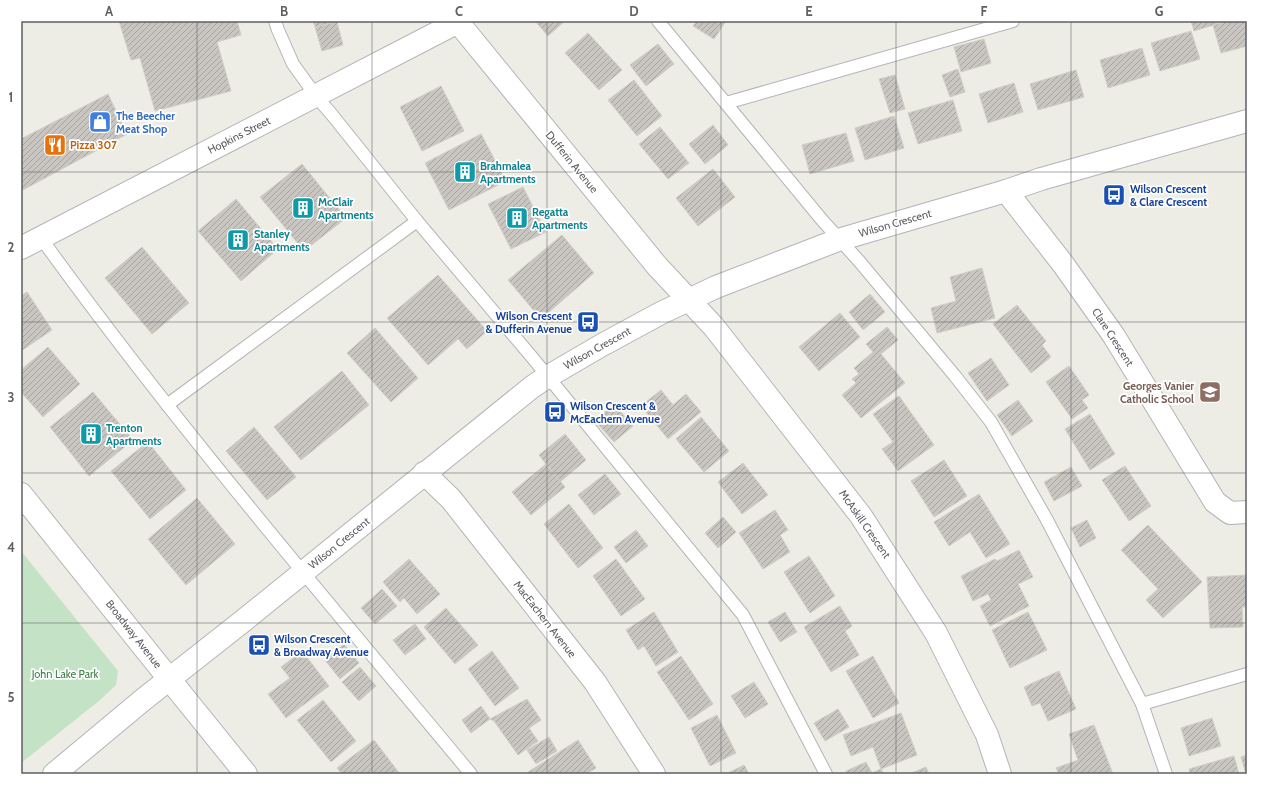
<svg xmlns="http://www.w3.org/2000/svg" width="1268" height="795" font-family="Cabin,sans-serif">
<defs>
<pattern id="building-hatch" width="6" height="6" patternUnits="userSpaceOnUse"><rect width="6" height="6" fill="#c9c6c1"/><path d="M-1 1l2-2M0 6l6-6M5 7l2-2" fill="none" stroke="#a6a4a0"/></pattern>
</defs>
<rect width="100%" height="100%" fill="#edece5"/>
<path fill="#c4e2c6" d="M21 551 118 671 116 685 100 700 21 763Z"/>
<g fill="url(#building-hatch)" stroke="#d1cec4">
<path d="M119 21H237L241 35 217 42 231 91 155 111 140 58 131 60Z"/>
<path d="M313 21H339L315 27Z"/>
<path d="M535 21H565L548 36Z"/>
<path d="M697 21H726L714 39 693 26Z"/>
<path d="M1191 21H1216L1217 24 1194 31Z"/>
<path d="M1228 21H1247V46L1221 53 1213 25Z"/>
<path d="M337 22 343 45 322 51 315 27Z"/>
<path d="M1191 31 1200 59 1160 71 1151 43Z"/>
<path d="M588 33 622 70 599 90 565 53Z"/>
<path d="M984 39 991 63 961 72 954 47Z"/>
<path d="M658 44 674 64 646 86 630 65Z"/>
<path d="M1142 48 1150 75 1108 88 1100 60Z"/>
<path d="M958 69 965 92 950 97 942 75Z"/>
<path d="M1076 70 1084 97 1038 110 1030 84Z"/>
<path d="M895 75 905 109 890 113 879 79Z"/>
<path d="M634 80 662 116 637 136 608 100Z"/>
<path d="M1014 83 1023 112 988 123 979 94Z"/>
<path d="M441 86 464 131 422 151 400 107Z"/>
<path d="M108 94 127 134 21 191V139Z"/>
<path d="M953 100 962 131 918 144 908 113Z"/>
<path d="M894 116 904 148 865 160 855 128Z"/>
<path d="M713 125 728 145 705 164 689 144Z"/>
<path d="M660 127 689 163 668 179 639 144Z"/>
<path d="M846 133 854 161 810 174 802 145Z"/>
<path d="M481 134 506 181 449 210 425 163Z"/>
<path d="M302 164 346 218 304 251 260 197Z"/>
<path d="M713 169 735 197 698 226 676 198Z"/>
<path d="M523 187 546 232 511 249 488 204Z"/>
<path d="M236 199 278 249 241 281 198 231Z"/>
<path d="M562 235 594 273 541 319 508 280Z"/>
<path d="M142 247 189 303 152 334 105 278Z"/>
<path d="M982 268 995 318 937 333 931 308 956 301 950 277Z"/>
<path d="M438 275 487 331 467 349 458 339 428 365 387 318Z"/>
<path d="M27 292 52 330 21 351V296Z"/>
<path d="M870 294 885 312 863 330 849 312Z"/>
<path d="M1017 305 1046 341 1042 345 1051 357 1031 373 993 324Z"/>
<path d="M840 313 860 337 819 371 799 347Z"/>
<path d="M887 327 898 340 881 354 905 383 861 418 842 395 856 383 852 379 859 374 854 368 873 352 866 344Z"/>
<path d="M375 328 418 378 391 402 347 353Z"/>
<path d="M48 347 80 384 43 417 21 392V370Z"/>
<path d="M991 358 1009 385 987 401 968 373Z"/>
<path d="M1069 366 1089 395 1082 400 1088 408 1072 419 1046 382Z"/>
<path d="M342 371 369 405 301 460 274 427Z"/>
<path d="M661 390 673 405 686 394 701 412 668 439 641 406Z"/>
<path d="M93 392 133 440 89 476 50 427Z"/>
<path d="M899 396 934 445 898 471 882 449 893 442 873 414Z"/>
<path d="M1018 400 1033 421 1012 436 997 415Z"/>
<path d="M614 404 633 426 614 442 595 421Z"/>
<path d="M1090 414 1115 454 1090 470 1065 429Z"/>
<path d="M701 417 729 451 704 472 676 439Z"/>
<path d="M254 427 296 477 267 500 226 451Z"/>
<path d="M565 434 586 460 560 482 539 455Z"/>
<path d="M148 442 186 490 150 519 111 471Z"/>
<path d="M944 460 967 496 934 517 911 481Z"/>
<path d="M743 463 768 495 742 514 718 482Z"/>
<path d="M546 464 565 487 531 515 512 492Z"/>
<path d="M1125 466 1151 506 1129 521 1102 480Z"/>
<path d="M1071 467 1082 486 1054 501 1044 482Z"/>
<path d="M605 474 621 494 594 515 578 495Z"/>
<path d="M979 494 1010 544 986 558 970 532 949 546 934 522Z"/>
<path d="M197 498 235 544 186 585 148 539Z"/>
<path d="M569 504 603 548 578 568 544 524Z"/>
<path d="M775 510 788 530 780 535 790 552 763 569 739 533Z"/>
<path d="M723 517 736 532 718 548 705 533Z"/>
<path d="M1087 520 1096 538 1080 547 1071 528Z"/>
<path d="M1148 525 1202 582 1163 618 1146 600 1158 589 1121 550Z"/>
<path d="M636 530 648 546 626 563 614 547Z"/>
<path d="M1019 550 1033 577 1018 584 1029 606 990 626 980 606 991 600 988 594 973 601 961 576 995 559 997 561Z"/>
<path d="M809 556 835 596 810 613 784 572Z"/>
<path d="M409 559 440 594 417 614 404 598 400 602 383 582Z"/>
<path d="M616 559 645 599 621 616 593 576Z"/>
<path d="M1247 575V607H1242L1243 627 1210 628 1207 577Z"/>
<path d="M382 589 397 606 375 624 361 608Z"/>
<path d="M840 606 852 626 845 631 859 655 831 672 804 627Z"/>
<path d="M446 608 478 645 455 664 424 627Z"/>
<path d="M654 612 678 652 656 666 644 646 638 650 626 630Z"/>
<path d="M785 612 797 632 780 642 768 622Z"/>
<path d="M1028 612 1047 650 1010 668 992 630Z"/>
<path d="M415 624 426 639 405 655 393 640Z"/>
<path d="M344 644 359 663 340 679 325 660Z"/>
<path d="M302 651 329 686 286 718 268 694 290 678 281 667Z"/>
<path d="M492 651 519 688 495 706 468 669Z"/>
<path d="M681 656 713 704 689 720 657 672Z"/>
<path d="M873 656 899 703 873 718 846 671Z"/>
<path d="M360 667 376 686 359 701 342 682Z"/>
<path d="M1059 671 1076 709 1048 721 1040 703 1032 706 1024 687Z"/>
<path d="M754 682 768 704 745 718 731 696Z"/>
<path d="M527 699 541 720 529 728 538 741 518 755 494 721 490 719Z"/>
<path d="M323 700 356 741 331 762 297 720Z"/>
<path d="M481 706 490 719 471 733 462 720Z"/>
<path d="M838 709 849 727 825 741 814 723Z"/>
<path d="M901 713 917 755 881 769 873 747 851 756 843 735Z"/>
<path d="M717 715 736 753 710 766 691 728Z"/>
<path d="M1212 718 1221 746 1189 756 1181 728Z"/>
<path d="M1094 725 1113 774H1059L1056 768 1078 760 1069 734Z"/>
<path d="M549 737 557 751 536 764 527 750Z"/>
<path d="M374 740 400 774H342L337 768Z"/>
<path d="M578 740 596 768 586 774H529L528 772Z"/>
<path d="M1247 755V774H1246L1241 757Z"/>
<path d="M1234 756 1239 774H1190L1189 769Z"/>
<path d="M866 762 872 773 881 769 884 774H847L846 771Z"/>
<path d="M744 765 749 774H726Z"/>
<path d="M926 767 929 774H909Z"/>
</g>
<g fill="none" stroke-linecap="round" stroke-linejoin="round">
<g stroke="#b2b4b8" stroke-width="14">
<g id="service">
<path d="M275 21 278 30 293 64 316 96 333 116 417 221 531 356 743 615 826 774"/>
<path d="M658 21 822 220 859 261 955 376 991 422 1047 520 1142 704 1166 774"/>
<path d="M726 103 1013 21"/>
<path d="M41 238C175 424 325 598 471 774"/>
<path d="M167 405 417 221"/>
<path d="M1142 704 1247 674"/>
</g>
</g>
<g stroke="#b2b4b8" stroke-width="24">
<g id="minor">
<path d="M457 21 657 266 714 327 861 516 936 633 987 735 1000 774"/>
<path d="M1006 191 1063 264 1114 336 1215 502 1230 513 1247 512"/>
<path d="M21 248 458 22"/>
<path d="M424 473 451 499 595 682 654 774"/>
<path d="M170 680 246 774"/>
</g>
</g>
<g stroke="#b2b4b8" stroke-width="24">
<g id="tertiary">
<path d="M21 494 170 680"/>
<path d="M54 774 144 699 243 621 532 387 547 377 602 345 661 313 716 287 838 240 1006 191 1041 179 1247 121"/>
</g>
</g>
<use href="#service" stroke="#fff" stroke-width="12"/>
<use href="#minor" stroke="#fff" stroke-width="22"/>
<use href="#tertiary" stroke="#fff" stroke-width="22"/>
</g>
<path fill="none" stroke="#5d5f63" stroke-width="1" stroke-opacity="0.55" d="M197 21V774M372 21V774M547 21V774M721 21V774M896 21V774M1071 21V774M21 172H1247M21 322H1247M21 473H1247M21 623H1247"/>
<defs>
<g id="shop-square" transform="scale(1.15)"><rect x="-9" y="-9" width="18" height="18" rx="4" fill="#3f7fe0" stroke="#fff"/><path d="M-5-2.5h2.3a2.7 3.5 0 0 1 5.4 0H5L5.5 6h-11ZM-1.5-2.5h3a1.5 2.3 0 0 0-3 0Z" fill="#fff"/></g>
<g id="restaurant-square" transform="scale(1.15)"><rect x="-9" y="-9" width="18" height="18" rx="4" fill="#e8710a" stroke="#fff"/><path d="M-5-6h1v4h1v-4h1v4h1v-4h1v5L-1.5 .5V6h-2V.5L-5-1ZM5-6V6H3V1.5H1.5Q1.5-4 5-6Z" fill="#fff"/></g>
<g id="building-square" transform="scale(1.15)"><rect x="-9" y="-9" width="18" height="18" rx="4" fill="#0f9aa8" stroke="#fff"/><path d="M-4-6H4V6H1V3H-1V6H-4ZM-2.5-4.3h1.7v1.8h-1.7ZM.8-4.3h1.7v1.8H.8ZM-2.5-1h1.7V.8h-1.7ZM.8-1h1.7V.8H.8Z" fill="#fff"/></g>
<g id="bus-square" transform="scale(1.15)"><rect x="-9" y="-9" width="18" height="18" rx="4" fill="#1a4fb4" stroke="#fff"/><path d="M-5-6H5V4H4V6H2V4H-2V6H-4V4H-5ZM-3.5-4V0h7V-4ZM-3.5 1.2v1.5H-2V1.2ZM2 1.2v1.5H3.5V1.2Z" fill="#fff"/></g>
<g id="school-square" transform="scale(1.15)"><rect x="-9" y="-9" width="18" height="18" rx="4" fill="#8d6e63" stroke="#fff"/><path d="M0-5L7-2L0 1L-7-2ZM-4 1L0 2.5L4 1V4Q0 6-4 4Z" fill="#fff"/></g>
</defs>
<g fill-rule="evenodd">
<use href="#shop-square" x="100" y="122"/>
<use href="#restaurant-square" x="55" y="145"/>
<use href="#building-square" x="465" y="172"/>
<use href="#bus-square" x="1114" y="195"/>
<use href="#building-square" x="303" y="208"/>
<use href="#building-square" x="517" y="218"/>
<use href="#building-square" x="238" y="240"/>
<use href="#bus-square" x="588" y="322"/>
<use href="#school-square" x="1210" y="392"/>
<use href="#bus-square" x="555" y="412"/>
<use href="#building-square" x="91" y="434"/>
<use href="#bus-square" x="259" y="645"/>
</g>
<g text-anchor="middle" stroke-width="3.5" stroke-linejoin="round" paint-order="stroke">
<g font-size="11" font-weight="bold" fill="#366cbe" stroke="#fff" text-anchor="start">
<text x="116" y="120">The Beecher<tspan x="116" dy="13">Meat Shop</tspan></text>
</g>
<g font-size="11" fill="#5d5f63" stroke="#fff">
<text transform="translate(239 135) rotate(-27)" y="4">Hopkins Street</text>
<text transform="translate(572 162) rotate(51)" y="4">Dufferin Avenue</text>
<text transform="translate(895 223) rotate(-16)" y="4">Wilson Crescent</text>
<text transform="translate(1113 337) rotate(57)" y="4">Clare Crescent</text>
<text transform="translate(597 348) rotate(-29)" y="4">Wilson Crescent</text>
<text transform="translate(865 524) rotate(55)" y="4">McAskill Crescent</text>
<text transform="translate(339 543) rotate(-39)" y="4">Wilson Crescent</text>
<text transform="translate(545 619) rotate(52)" y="4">MacEachern Avenue</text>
<text transform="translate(134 634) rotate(52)" y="4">Broadway Avenue</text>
</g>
<g font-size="11" font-weight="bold" fill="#c56008" stroke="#fff" text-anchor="start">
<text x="70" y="149">Pizza 307</text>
</g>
<g font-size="11" font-weight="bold" fill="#0d838f" stroke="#fff" text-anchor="start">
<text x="480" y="170">Brahmalea<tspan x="480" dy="13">Apartments</tspan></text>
<text x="318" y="206">McClair<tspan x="318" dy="13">Apartments</tspan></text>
<text x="532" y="216">Regatta<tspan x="532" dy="13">Apartments</tspan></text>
<text x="254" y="238">Stanley<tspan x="254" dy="13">Apartments</tspan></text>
<text x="106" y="432">Trenton<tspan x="106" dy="13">Apartments</tspan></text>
</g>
<g font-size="11" font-weight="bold" fill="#164399" stroke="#fff" text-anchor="start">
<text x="1130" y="193">Wilson Crescent<tspan x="1130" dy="13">&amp; Clare Crescent</tspan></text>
<text x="572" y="320" text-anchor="end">Wilson Crescent<tspan x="572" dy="13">&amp; Dufferin Avenue</tspan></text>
<text x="570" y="410">Wilson Crescent &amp;<tspan x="570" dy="13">McEachern Avenue</tspan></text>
<text x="274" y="643">Wilson Crescent<tspan x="274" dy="13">&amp; Broadway Avenue</tspan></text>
</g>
<g font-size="11" font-weight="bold" fill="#785e54" stroke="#fff" text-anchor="end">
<text x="1194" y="390">Georges Vanier<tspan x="1194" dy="13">Catholic School</tspan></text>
</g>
<g font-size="11" fill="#3f8046" stroke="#fff">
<text x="65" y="678">John Lake Park</text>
</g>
</g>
<rect width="1268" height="795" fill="none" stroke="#ffffff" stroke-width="44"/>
<rect x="22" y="22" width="1224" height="751" fill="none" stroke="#5d5f63" stroke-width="1.5"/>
<g font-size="13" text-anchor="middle" font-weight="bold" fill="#5d5f63">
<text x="109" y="16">A</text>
<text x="284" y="16">B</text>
<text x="459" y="16">C</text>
<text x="634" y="16">D</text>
<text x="809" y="16">E</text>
<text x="984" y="16">F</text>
<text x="1159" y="16">G</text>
<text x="11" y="102">1</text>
<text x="11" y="252">2</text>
<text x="11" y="402">3</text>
<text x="11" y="552">4</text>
<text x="11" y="702">5</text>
</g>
</svg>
